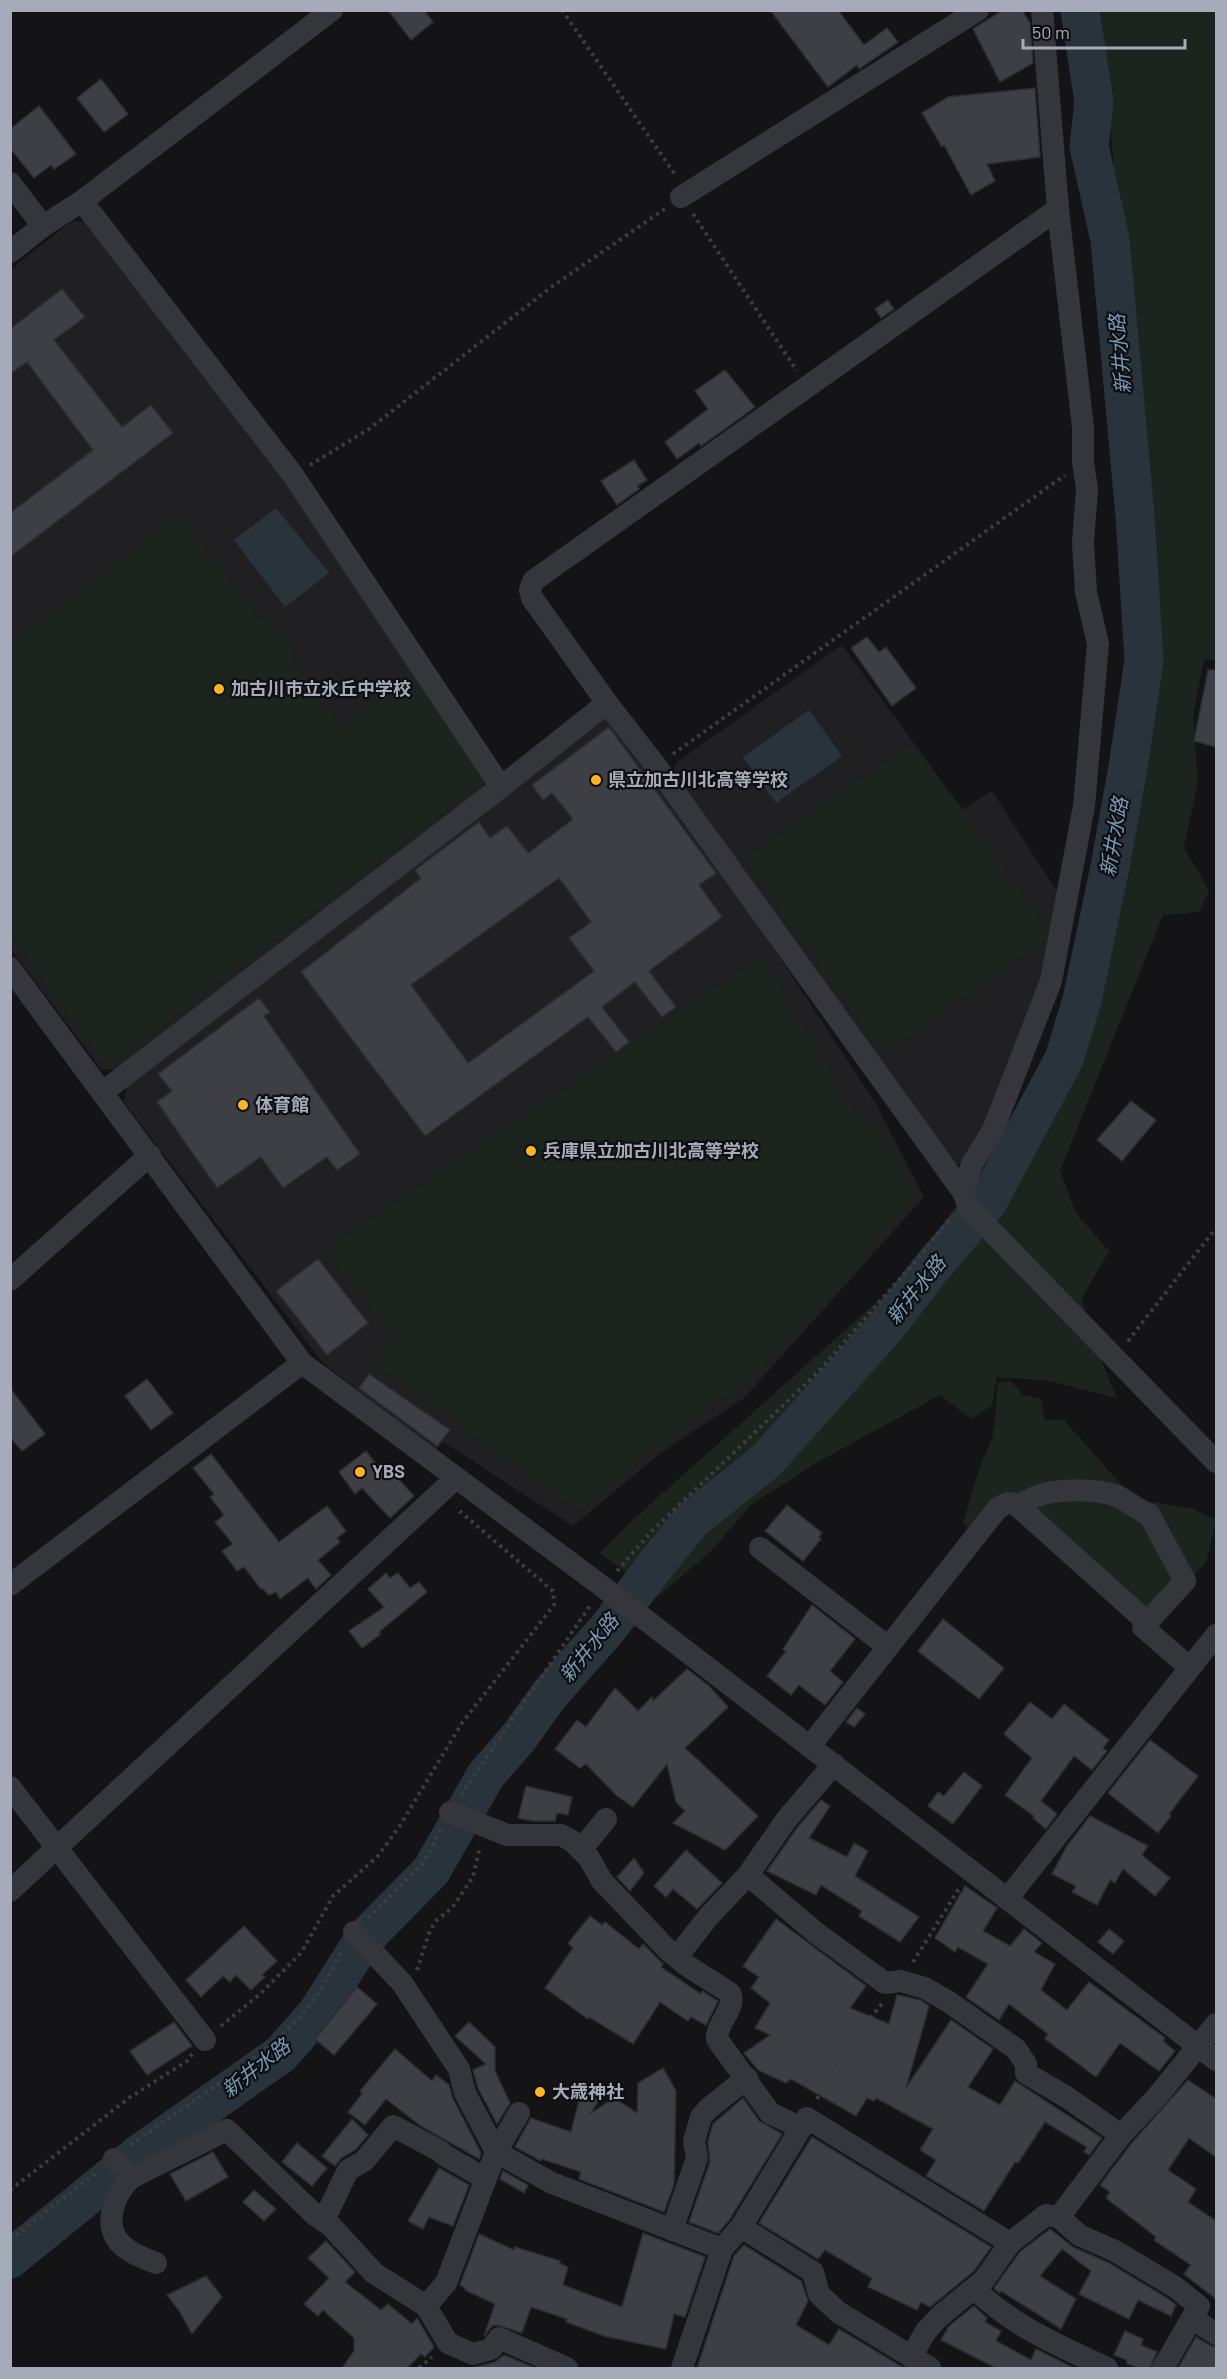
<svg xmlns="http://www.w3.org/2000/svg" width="1227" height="2379" font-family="Barlow,'Noto Sans JP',sans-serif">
<rect width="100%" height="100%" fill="#141416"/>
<g fill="#202023">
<path d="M72 221 89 222 282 474 485 776 484 787 117 1069H101L11 949V269Z"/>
<path d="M842 645 962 809 992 791 1057 891 1043 981 988 1123 961 1164H951L671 775 677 762Z"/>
<path d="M606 717 613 719 771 944 876 1104 924 1197 744 1398 662 1452 573 1526 443 1442 435 1452 322 1362 124 1102 127 1084Z"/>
</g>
<g fill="#1c251d">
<path d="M1101 11H1216V660L1204 659 1193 717 1198 781 1184 847 1209 891 1199 912 1163 915 1060 1171 1076 1213 1109 1251 1082 1298 1089 1331 1117 1398 1050 1381 997 1377 992 1405 971 1419 940 1395 814 1464 751 1505 710 1552 657 1597 600 1553 635 1518 900 1281 990 1161 1047 1054 1100 913 1113 835 1117 738 1135 610 1124 493 1127 347 1106 261 1115 181Z"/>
<path d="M178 514 260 622 265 619 295 655 290 660 342 729 412 675 483 782 109 1066 34 968 216 827 34 965 11 934V644Z"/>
<path d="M911 745 983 839 1050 936 884 1054 745 859Z"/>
<path d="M762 957 863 1127 879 1120 920 1196 753 1376 694 1418 579 1511 370 1361 396 1339 326 1250Z"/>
<path d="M1010 1381 1023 1395 1041 1399 1045 1421 1063 1419 1134 1499 1193 1509 1216 1520 1206 1562 1141 1631 1006 1511 972 1533 963 1522 981 1464 993 1436 998 1383Z"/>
</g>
<g fill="#29333b">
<path d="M276 508 329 573 285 607 234 540Z"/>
<path d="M809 710 842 756 776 803 743 757Z"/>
</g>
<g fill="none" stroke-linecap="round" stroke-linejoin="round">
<path stroke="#29333b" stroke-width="39" d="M10 2259 139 2154 281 2054 317 2013 364 1939 431 1871 486 1775 519 1737 549 1695 608 1628 658 1562 692 1520 766 1461 887 1326 933 1266 987 1203 1064 1059 1082 1000 1110 867 1128 767 1144 661 1135 516 1110 240 1089 146 1094 102 1080 10"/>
</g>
<g fill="#3e3f44" stroke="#2e2e32" stroke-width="1.5" fill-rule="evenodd">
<path d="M388 10H424L433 22 411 40Z"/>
<path d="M770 10H838L864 45 887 28 898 42 859 69 857 65 828 87Z"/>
<path d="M1003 10H1022L1030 23 1033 63 1000 82 973 29Z"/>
<path d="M101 79 128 114 104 132 77 98Z"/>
<path d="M1035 88 1040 157 987 164 995 181 971 195 944 145 942 147 922 113 948 97Z"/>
<path d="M39 106 76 154 54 169 51 165 34 178 10 148V129Z"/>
<path d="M62 289 85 317 54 340 122 427 151 405 173 433 10 557V513L93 450 27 362 10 374V329Z"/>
<path d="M888 300 894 309 881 318 875 309Z"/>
<path d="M725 370 755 407 701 446 699 443 677 459 665 442 708 409 695 391Z"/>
<path d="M634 460 647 480 637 486 639 489 617 505 601 481Z"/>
<path d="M867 637 879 652 886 647 916 688 892 706 851 648Z"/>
<path d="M1208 670H1216V747L1194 741Z"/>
<path d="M609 727 716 873 699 885 722 917 649 971 676 1007 662 1017 635 982 602 1007 629 1042 616 1052 588 1017 425 1136 301 972 421 878 415 870 479 822 490 838 507 826 528 853 573 819 552 793 543 800 532 785ZM559 878 591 922 569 938 594 971 468 1063 411 985Z"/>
<path d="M259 998 270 1012 264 1016 360 1154 337 1170 327 1157 283 1188 261 1157 217 1188 157 1102 172 1091 158 1074Z"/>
<path d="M1131 1101 1156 1120 1122 1161 1097 1140Z"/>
<path d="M318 1259 368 1323 327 1355 276 1291Z"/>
<path d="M369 1374 450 1430 437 1446 359 1388Z"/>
<path d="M147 1379 173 1413 151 1430 125 1396Z"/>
<path d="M10 1388 45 1434 22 1451 10 1437Z"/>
<path d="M366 1451 385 1476 391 1471 414 1496 390 1518 362 1488 355 1494 339 1472Z"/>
<path d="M211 1454 279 1542 327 1506 346 1531 337 1538 340 1542 318 1560 331 1575 316 1589 308 1578 280 1599 276 1592 269 1595 263 1589H261L244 1567 237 1571 222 1551 233 1544 215 1522 224 1515 210 1497 214 1494 193 1468Z"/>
<path d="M787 1505 822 1533 819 1537 821 1539 803 1561 765 1531Z"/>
<path d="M386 1573 390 1578 398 1573 410 1588 419 1582 427 1592 379 1632 381 1634 362 1648 349 1631 384 1607 368 1589Z"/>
<path d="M812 1605 855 1639 830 1671 843 1682 825 1705 799 1685 791 1695 767 1676 786 1651 783 1649Z"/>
<path d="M943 1619 1004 1668 979 1699 918 1651Z"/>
<path d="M687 1669 709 1686 728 1707 685 1748 758 1816 725 1850 673 1823 685 1811 676 1802 667 1764 633 1807 616 1795 586 1764 580 1768 555 1749 577 1720 586 1727 615 1688 638 1711 652 1697 653 1701Z"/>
<path d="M1030 1702 1052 1719 1064 1704 1109 1740 1103 1748 1107 1751 1092 1770 1074 1756 1041 1801 1057 1814 1046 1829 1033 1818 1034 1816 1005 1795 1032 1758 1004 1734Z"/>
<path d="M857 1708 865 1714 854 1727 846 1722Z"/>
<path d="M1150 1740 1198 1776 1169 1814 1171 1816 1158 1833 1108 1793Z"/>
<path d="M964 1772 982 1786 953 1824 928 1806 938 1792 944 1796Z"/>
<path d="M526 1786 572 1797 568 1815 557 1813 555 1821H533L518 1818Z"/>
<path d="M821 1800 830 1806 809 1838 847 1857 854 1843 868 1851 855 1876 919 1917 900 1942 859 1916 862 1911 821 1885 816 1895 767 1871 797 1828Z"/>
<path d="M1090 1816 1148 1846 1142 1855 1170 1878 1155 1896 1123 1869 1115 1883 1110 1880 1097 1905 1072 1892 1076 1886 1052 1874 1067 1846Z"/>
<path d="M686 1850 722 1883 697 1909 673 1889 666 1897 654 1886Z"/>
<path d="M634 1858 644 1873 630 1891 617 1877Z"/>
<path d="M965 1886 997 1908 983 1931 1010 1946 1024 1929 1042 1943 1034 1952 1055 1964 1041 1990 1067 2010 1089 1982 1165 2038 1163 2041 1175 2051 1159 2071 1120 2043 1096 2077 1045 2039 1048 2034 1009 2004 999 2020 966 1997 988 1964 958 1947 955 1952 935 1938Z"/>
<path d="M590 1916 602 1925 605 1922 639 1949 643 1944 663 1964 661 1967 701 1994 702 1991 718 2001 706 2025 691 2017 688 2021 660 2002 633 2044 589 2017 588 2019 545 1988 573 1948 568 1943Z"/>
<path d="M776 1919 866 1986 850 2008 889 2024 897 1995 920 2000 929 2006 906 2088 951 2020 993 2049 968 2087 1000 2105 1015 2081 1102 2138 1089 2155 1084 2152 1087 2147 1045 2122 1018 2163 1015 2162 984 2211 926 2176 936 2160 920 2150 933 2129 876 2098 874 2101 867 2098 856 2116 791 2079 786 2083 758 2070 744 2053 770 2035 755 2028 770 2003 751 1988 759 1977 743 1966Z"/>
<path d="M244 1926 277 1961 262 1975 265 1977 251 1990 236 1975 230 1982 223 1976 201 1997 186 1980Z"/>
<path d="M1109 1929 1124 1941 1113 1954 1098 1942Z"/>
<path d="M357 1987 377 2004 334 2055 315 2039Z"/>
<path d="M174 2022 192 2046 147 2075 130 2051Z"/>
<path d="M469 2022 495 2047V2071L510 2103 497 2124 478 2088 473 2070 486 2064 455 2036Z"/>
<path d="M395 2049 432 2081 436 2075 449 2085 453 2099 481 2153 479 2159 421 2126 386 2099 365 2125 348 2112 362 2094 360 2091Z"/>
<path d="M663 2068 676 2091 674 2184 664 2212 579 2179 581 2172 542 2159 541 2161 515 2147 531 2118 571 2132 583 2085 595 2086 604 2092 590 2114 614 2098 637 2113 638 2083Z"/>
<path d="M1188 2080 1216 2099V2157L1189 2138 1168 2170 1196 2189 1188 2202 1216 2221V2299L1184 2274 1191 2265 1154 2240 1156 2237 1106 2198 1110 2192 1100 2185 1131 2144Z"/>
<path d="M743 2098 759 2121 782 2134 730 2219 718 2233 689 2222 710 2162 708 2142 713 2124Z"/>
<path d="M352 2119 368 2135 355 2150 341 2158 335 2166 322 2156Z"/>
<path d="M812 2137 991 2247 974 2271 930 2307 921 2302 917 2310 868 2287 872 2278 825 2250 818 2259 759 2223Z"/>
<path d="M297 2143 327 2168 312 2186 282 2162Z"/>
<path d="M213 2152 228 2177 186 2201 170 2174Z"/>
<path d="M439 2168 469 2185 453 2226 429 2217 423 2229 408 2221Z"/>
<path d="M503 2171 528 2185 524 2193 500 2179Z"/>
<path d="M254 2190 276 2209 264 2221 243 2202Z"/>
<path d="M1050 2229 1073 2247 1109 2263 1167 2298 1176 2305 1171 2316 1138 2300 1129 2319 1079 2294 1091 2271 1062 2249 1040 2276 1076 2299 1061 2329 1001 2291 1000 2293 998 2292 994 2288 1020 2252Z"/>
<path d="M643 2233 705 2257 685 2317 674 2314 666 2349 604 2336 566 2322 567 2319 531 2307 522 2333 498 2325 492 2326 484 2336 495 2304 465 2290V2288L460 2285 479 2234 514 2250 515 2247 560 2261 559 2263 568 2267 563 2285 622 2307Z"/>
<path d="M326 2241 355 2272 345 2282 381 2310 388 2304 412 2324 417 2318 434 2347 425 2357 421 2354 407 2368H342L354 2351V2338L323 2310 318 2316 304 2304 329 2278 308 2258Z"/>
<path d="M744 2245 801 2281 808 2301 796 2325 829 2345 839 2329 904 2368H697L734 2256Z"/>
<path d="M206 2276 222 2297 192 2334 180 2312 167 2295Z"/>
<path d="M974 2306 987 2318 985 2322 1001 2331 996 2341 1031 2360 1036 2349 1074 2368H996L941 2340 949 2326Z"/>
<path d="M1125 2331 1143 2339 1141 2345 1157 2352 1150 2368H1140L1127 2364V2360L1114 2355Z"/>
<path d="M1196 2337 1209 2345 1216 2347V2368H1178Z"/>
<path d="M504 2355 535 2368H471L495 2362Z"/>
</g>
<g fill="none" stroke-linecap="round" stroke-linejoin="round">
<g stroke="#3b3d43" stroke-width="4" stroke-dasharray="3 4.5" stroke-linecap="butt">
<path d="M562 10 676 176"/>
<path d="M693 214 797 371"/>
<path d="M310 465 369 429 550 288 666 208"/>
<path d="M673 754 1065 475"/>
<path d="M1128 1341 1216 1228"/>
<path d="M617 1571 652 1531 819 1371 925 1250 951 1217"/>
<path d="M461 1795 592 1603"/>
<path d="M368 1918 423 1863 441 1830"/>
<path d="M913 1962 960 1887"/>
<path d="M417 1970 430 1930 437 1920 452 1908 473 1877 480 1846"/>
<path d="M221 2026 260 1994 301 1953 333 1896 378 1856 399 1827 462 1723 554 1605 553 1591 456 1508"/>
<path d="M817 2099 843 2051 882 2004"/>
<path d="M131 2145C188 2102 257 2065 304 2012 320 1995 331 1970 343 1950"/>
<path d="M10 2190 129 2098 187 2061 192 2054"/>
<path d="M10 2240 97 2172"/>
<path d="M419 2368 432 2357"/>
</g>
<g stroke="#35363c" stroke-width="22">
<path d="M10 183 43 226"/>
<path d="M681 197 978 10"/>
<path d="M82 201 293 475 501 787"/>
<path d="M1058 209 533 581 530 590 532 598 607 703 656 766 963 1192 969 1208 1216 1462"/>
<path d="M10 252 43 226 82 201 332 10"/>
<path d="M10 968 302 1363 603 1587 1216 2060"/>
<path d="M103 1092 501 787 607 703"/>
<path d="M963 1192 972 1164 993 1130 1051 981 1084 806 1098 644 1086 592 1083 543 1087 489 1083 462V428L1058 209 1042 10"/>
<path d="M10 1280 150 1155"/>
<path d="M1019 1507C1039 1487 1091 1487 1117 1496 1129 1501 1138 1511 1149 1514L1185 1581 1143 1627 1190 1668"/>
<path d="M760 1548 888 1647"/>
<path d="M10 1585 302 1363"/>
<path d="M810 1746 997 1509C1006 1503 1010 1500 1019 1507L1147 1622"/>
<path d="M10 1787 205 2040"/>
<path d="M450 1812 507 1835H561L572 1841 589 1858 602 1881 668 1950 686 1965 730 1993C737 2008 716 2023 717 2039L770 2113 801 2128"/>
<path d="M581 1850 606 1819"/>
<path d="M748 1875 815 1932 885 1983 901 1981 925 1988 949 2002 1016 2049 1026 2064V2073L1068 2098 1121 2135"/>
<path d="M10 1891 456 1478"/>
<path d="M1007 1899 1216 1635"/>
<path d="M354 1932 402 1983 459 2069 465 2093 496 2152 552 2183 722 2249"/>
<path d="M677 1957 709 1916 748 1875 786 1820 834 1764"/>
<path d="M114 2159 131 2178 227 2130 315 2215 331 2226 374 2273 426 2306 448 2343 473 2354 491 2349 499 2338 567 2368"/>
<path d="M131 2178C115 2193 103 2223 119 2242 129 2253 143 2258 156 2263"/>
<path d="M1059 2217 1121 2135 1156 2098 1216 2024"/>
<path d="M324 2220 348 2170 364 2161 393 2126 440 2151 444 2155 486 2179"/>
<path d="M741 2227 813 2272 819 2294 838 2312 930 2368"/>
<path d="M672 2230 697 2158 694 2141 701 2117 709 2108 747 2078"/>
<path d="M975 2289C1011 2325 1061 2347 1107 2368"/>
<path d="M426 2306 446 2283 496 2152 519 2113"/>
<path d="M911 2357 926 2331 940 2316 984 2280 1010 2243"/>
<path d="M682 2368 722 2249 741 2227 807 2118 1010 2243 1046 2215 1059 2217 1079 2235 1115 2251 1175 2287 1199 2306 1192 2318 1216 2334"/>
<path d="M1163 2368 1192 2318"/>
</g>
</g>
<g fill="#ffb423" stroke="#0f0f11" stroke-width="2">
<circle cx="219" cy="689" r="6"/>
<circle cx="596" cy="780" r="6"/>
<circle cx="243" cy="1105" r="6"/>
<circle cx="531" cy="1151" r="6"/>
<circle cx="360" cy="1472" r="6"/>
<circle cx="540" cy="2092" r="6"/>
</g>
<g text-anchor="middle" stroke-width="4.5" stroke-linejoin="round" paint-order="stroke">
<g font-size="18" font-weight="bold" fill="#a5abb8" stroke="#0f0f11" text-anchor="start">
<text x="231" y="695">加古川市立氷丘中学校</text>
<text x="608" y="786">県立加古川北高等学校</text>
<text x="255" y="1111">体育館</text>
<text x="543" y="1157">兵庫県立加古川北高等学校</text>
<text x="372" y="1478">YBS</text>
<text x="552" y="2098">大歳神社</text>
</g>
<g font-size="20" font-style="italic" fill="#789ab6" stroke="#0f0f11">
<text transform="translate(1120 354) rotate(-95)" y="7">新井水路</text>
<text transform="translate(1114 837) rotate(-80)" y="7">新井水路</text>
<text transform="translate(916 1290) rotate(-51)" y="7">新井水路</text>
<text transform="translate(589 1648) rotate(-51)" y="7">新井水路</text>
<text transform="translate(256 2068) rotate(-38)" y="7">新井水路</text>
</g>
</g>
<rect width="1227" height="2379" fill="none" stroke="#a5abb8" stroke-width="24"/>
<path d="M1023 39v9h162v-9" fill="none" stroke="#a5abb8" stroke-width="3"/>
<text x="1032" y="39" font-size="18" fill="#a5abb8" stroke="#0f0f11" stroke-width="4.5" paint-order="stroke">50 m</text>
</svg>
